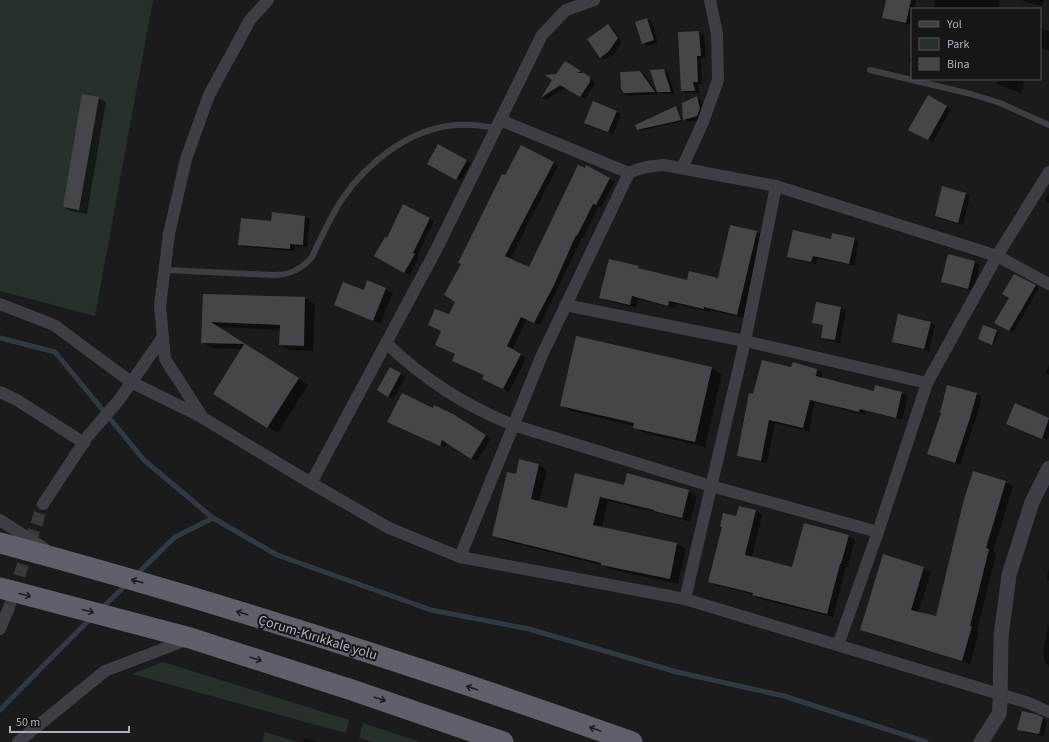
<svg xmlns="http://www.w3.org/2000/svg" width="1049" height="742" font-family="'Source Sans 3',sans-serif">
<rect width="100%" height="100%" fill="#1b1b1d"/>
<g fill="#27302a">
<path d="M0 0H153L95 316 0 291Z"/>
<path d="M163 662 349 720 346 733 132 674Z"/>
<path d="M363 723 420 742H373L359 738Z"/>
<path d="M265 732 297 742H262Z"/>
</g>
<g fill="#0007" fill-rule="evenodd">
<path d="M887 0H916L914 9H912L911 25 888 20 883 17Z"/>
<path d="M935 0H1000L999 9H934Z"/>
<path d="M1020 0H1044L1042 6Z"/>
<path d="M647 19 652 22 658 43 647 46 643 43Z"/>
<path d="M608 25 613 28 622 42 614 54 605 60 601 57Z"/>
<path d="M1040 28 1049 31V51L1040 47Z"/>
<path d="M699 32 704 35 706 58 701 59 702 84H698L700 93H687L682 91 679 33Z"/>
<path d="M912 43V63L909 61Z"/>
<path d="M570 65 594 81V85L585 99 566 87 546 100 542 97 557 75ZM564 81 565 83 553 91V88Z"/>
<path d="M664 70 668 73 675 94H663L658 91Z"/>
<path d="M640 72 645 75 658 94 629 96 624 93Z"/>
<path d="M999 79H1025L1021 93 997 84Z"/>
<path d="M928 96 951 109 933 142 910 129Z"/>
<path d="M98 98 106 102 87 214 71 211 64 207Z"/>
<path d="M697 98 701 100 704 112 702 119 688 122 684 119Z"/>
<path d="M676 107 678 108 682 121 640 131 638 129Z"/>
<path d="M616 112 621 114 613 134 590 125Z"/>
<path d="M439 146 471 163 461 181 429 164Z"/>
<path d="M522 146 558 166 510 259 529 268 587 167 615 182 601 207 599 206 583 238H582L540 325 527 319 512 350 526 358 509 392 484 378 485 375 456 354 436 345 457 301 463 264Z"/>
<path d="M1049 193V203L1044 200Z"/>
<path d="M966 194 970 196 963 225 941 219 936 216Z"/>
<path d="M305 217 310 219 307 247 295 246V251L244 247 239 244 272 222Z"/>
<path d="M430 218 434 221 417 256 419 257 410 275 375 256 387 240Z"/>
<path d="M756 232 762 235 743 318 710 310V312L676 304 674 308 638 299 636 308 607 301 601 297 638 267 645 270 687 282 719 279Z"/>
<path d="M855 239 859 242 854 266 817 258 816 264 793 259 788 256 831 241Z"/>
<path d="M948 255 975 262 980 265 973 291 947 284 942 281Z"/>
<path d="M1015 275 1039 288 1013 333 995 323 1010 297Z"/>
<path d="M368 282 393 293 380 324 335 304 364 291Z"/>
<path d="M204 295 305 298 315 304 313 351 290 350 280 345 281 330 218 327 308 385 278 433 214 393 242 349 212 348 202 342Z"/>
<path d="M817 304 841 308 846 311 840 343 827 340 822 337 824 326 814 322Z"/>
<path d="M930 323 935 325 929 351 898 344 893 341Z"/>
<path d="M984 326 999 332 994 345 981 340Z"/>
<path d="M793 363 817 370 823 373 821 378 874 392 876 386 902 393 908 396 902 420 866 411 865 415 815 402 809 431 775 423 767 463 743 458 738 455 754 395 792 368Z"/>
<path d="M1049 365V375L1045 372Z"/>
<path d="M391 368 406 377 393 399 378 390Z"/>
<path d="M712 368 722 374 705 447 644 433 634 427V426L571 411 561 405Z"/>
<path d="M948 386 977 394 982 397 975 421 960 465 933 456Z"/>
<path d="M1015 405 1049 419V435L1047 440 1012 426Z"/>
<path d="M433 409 453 415 491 438 477 461 447 442 445 447 393 424Z"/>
<path d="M520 461 539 465 547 470 539 503 568 510 625 487 688 491 697 496 690 522 660 513 608 501 602 527 677 544 686 549 678 584 610 569 605 566 502 540 493 535 516 475Z"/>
<path d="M1005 482 1013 486 993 552 996 554 977 631 979 632 970 664 868 633 861 629 923 568 931 572 918 613 937 618Z"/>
<path d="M756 511 762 515 752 557 793 568 849 536 855 540 848 567H846L833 617 760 599 754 595 716 585 709 581 737 518Z"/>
<path d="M1049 568V581L1046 579Z"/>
<path d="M1049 625V666L1046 664 1043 654 1047 628Z"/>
<path d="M1042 718 1047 721 1044 736 1023 732 1019 729Z"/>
<path d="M305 738 319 742H303Z"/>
</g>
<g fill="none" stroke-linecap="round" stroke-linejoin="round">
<g stroke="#333942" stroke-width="5">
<path d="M0 338 55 352 144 460 213 518 277 555 431 610 529 629 677 672 784 696 926 742"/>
<path d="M135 576 175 537 213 518"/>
<path d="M101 609 127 584"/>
<path d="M0 710 55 654 92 617"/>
</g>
</g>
<g fill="#46454a">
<path d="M886 0H911L906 23 882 18Z"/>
<path d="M647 18 654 40 642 44 635 22Z"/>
<path d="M608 24 618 38 609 51 600 58 587 39Z"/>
<path d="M699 31 701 56H697L698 82H693L695 91H681L678 32Z"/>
<path d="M565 61 581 71 577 73H584L590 77V82L580 97 560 85 541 98 552 80 545 75 556 74Z"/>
<path d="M664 69 671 92H657L650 70Z"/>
<path d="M640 71 655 92 624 93 621 89 620 72Z"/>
<path d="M82 94 99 97 79 210 63 207Z"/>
<path d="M928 95 947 106 928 140 908 130Z"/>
<path d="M697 96 700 109 697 116 683 120 682 103Z"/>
<path d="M593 101 617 111 608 132 584 123Z"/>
<path d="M676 106 681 120 637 130 635 125Z"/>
<path d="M438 144 467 160 456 180 427 164Z"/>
<path d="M521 145 554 162 505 256 529 267 578 165 585 168 586 165 610 178 596 205 593 204 577 236 576 235 554 285 534 323 521 317 507 346 521 354 503 389 482 379 484 375 452 361 455 354 435 345 441 331 428 325 435 309 449 314 455 302 444 295 461 264 458 263 502 174 505 175Z"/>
<path d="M942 186 966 193 958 223 935 216Z"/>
<path d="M403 204 430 218 413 253 415 254 404 273 374 256 385 237 387 238Z"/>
<path d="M272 212 305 216 303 245 290 244V249L238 245 241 218 271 221Z"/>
<path d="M730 225 757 231 737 315 704 307V309L669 301 668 306 632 296 630 305 599 298 609 259 639 266 638 268 687 280 689 271 718 278Z"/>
<path d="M793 230 831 239 832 233 855 238 849 264 813 256 811 262 787 257Z"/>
<path d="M948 254 975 261 968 289 941 282Z"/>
<path d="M1014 274 1036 285 1009 331 994 323 1009 298 1002 294Z"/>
<path d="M367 280 386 288 373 321 334 305 343 282 364 290Z"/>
<path d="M203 294 305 297 304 346 279 345 280 325 211 322 299 378 267 428 213 394 244 344 201 343Z"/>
<path d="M816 302 841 307 835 340 821 338 823 325 812 323Z"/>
<path d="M898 314 931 322 924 349 892 342Z"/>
<path d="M983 325 997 330 992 345 978 339Z"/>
<path d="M576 336 712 367 695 442 633 428 634 423 560 406Z"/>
<path d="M762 360 791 367 793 362 817 369 816 376 874 391 875 385 902 392 896 418 860 409 859 412 810 400 803 428 769 420 761 461 737 456 749 393 753 394Z"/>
<path d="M390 367 401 373 388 397 377 390Z"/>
<path d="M947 385 977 393 970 418 955 463 927 454 941 413H940Z"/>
<path d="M402 393 433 408 434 405 453 414 486 435 471 459 442 440 440 446 387 422Z"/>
<path d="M1015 403 1049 418 1042 439 1006 424Z"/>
<path d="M519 459 539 464 531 499 567 508 575 473 624 485 627 473 689 490 682 518 654 511V510L600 497 593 525 677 543 670 579 601 565V563L492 536 507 472 516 474Z"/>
<path d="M973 471 1006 481 986 548 989 549 970 626H972L962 661 860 630 883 554 924 567 911 610 936 616 963 503Z"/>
<path d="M739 506 756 510 745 555 792 567 804 523 849 535 841 564H840L827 614 752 595 753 593 708 582 722 527H720L723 513 736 516Z"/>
<path d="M1022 711 1035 714 1043 717 1039 734 1017 730Z"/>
</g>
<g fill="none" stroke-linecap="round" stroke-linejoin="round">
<path stroke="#39393d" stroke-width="12" stroke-dasharray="12 6" stroke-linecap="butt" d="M8 610 43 504"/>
<g stroke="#3e3e44" stroke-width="6">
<path d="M870 70 971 94 1000 103 1049 125"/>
<path d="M165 270 273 275C289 275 301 270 312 257 321 238 331 215 343 198 366 164 406 132 448 126 464 123 480 125 496 128"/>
</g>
<g stroke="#3e3e44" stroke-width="12">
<path d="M268 0 250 20 209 95 186 159 169 234 160 306 165 359 203 418 311 483 389 528 460 557 685 599 1029 703 1049 712"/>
<path d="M500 120 629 173C641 167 651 166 664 165L776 186 997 256 1049 284"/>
<path d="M682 168 703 122 718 80 717 34 710 0"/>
<path d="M0 304 54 325 131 382 202 417"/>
<path d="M565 305 745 341 927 383"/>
<path d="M386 343C425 380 464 405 513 425L711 486 878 532"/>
<path d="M0 392 17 400 84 443"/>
<path d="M311 483 436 250 542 35 566 10 594 0"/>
<path d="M43 504 88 436 119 400 163 337"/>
<path d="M0 520 45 549"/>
<path d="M460 557 542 355 629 173"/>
<path d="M685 599 745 341 776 186"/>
<path d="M0 629 8 610"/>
<path d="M838 645 878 532 927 383 997 256 1049 172"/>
<path d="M18 742 105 671 189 639"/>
</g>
<path stroke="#3e3e44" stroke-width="15" d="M981 742 999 714 1000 705 1001 637 1009 575 1032 502 1049 468"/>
<g stroke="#60606a" stroke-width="21">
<path d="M0 543C213 600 424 668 632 742"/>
<path d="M0 588 190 638 352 690 503 742"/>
</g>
</g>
<defs><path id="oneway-shaft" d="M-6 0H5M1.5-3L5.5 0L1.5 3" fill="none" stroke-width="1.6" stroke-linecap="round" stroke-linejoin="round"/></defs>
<g stroke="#1d1d20">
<use href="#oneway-shaft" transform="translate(137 581) rotate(-164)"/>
<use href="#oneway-shaft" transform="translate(25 595) rotate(15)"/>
<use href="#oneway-shaft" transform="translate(88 611) rotate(15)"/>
<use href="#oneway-shaft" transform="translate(242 613) rotate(-163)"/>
<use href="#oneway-shaft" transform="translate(256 659) rotate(18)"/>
<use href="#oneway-shaft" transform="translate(472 688) rotate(-161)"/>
<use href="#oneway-shaft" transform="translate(380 699) rotate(18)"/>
<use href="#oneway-shaft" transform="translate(595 729) rotate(-161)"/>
</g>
<g text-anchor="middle" stroke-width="4" stroke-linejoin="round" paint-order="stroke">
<g font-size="14" fill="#afb0bb" stroke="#161618">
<text transform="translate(318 637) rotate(17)" y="5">Çorum-Kırıkkale yolu</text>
</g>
</g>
<rect x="911" y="8" width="130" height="72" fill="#161618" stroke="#535459"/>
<rect x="919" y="21" width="20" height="6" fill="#3e3e44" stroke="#535459"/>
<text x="947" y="28" font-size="12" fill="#afb0bb">Yol</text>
<rect x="919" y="38" width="20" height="12" fill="#27302a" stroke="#535459"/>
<text x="947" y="48" font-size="12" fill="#afb0bb">Park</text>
<rect x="919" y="58" width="20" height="12" fill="#46454a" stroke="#535459"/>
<text x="947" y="68" font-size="12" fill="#afb0bb">Bina</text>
<path d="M10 726v6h119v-6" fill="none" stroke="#afb0bb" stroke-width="2"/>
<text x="16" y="726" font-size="12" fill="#afb0bb" stroke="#161618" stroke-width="3" paint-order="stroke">50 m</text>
</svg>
